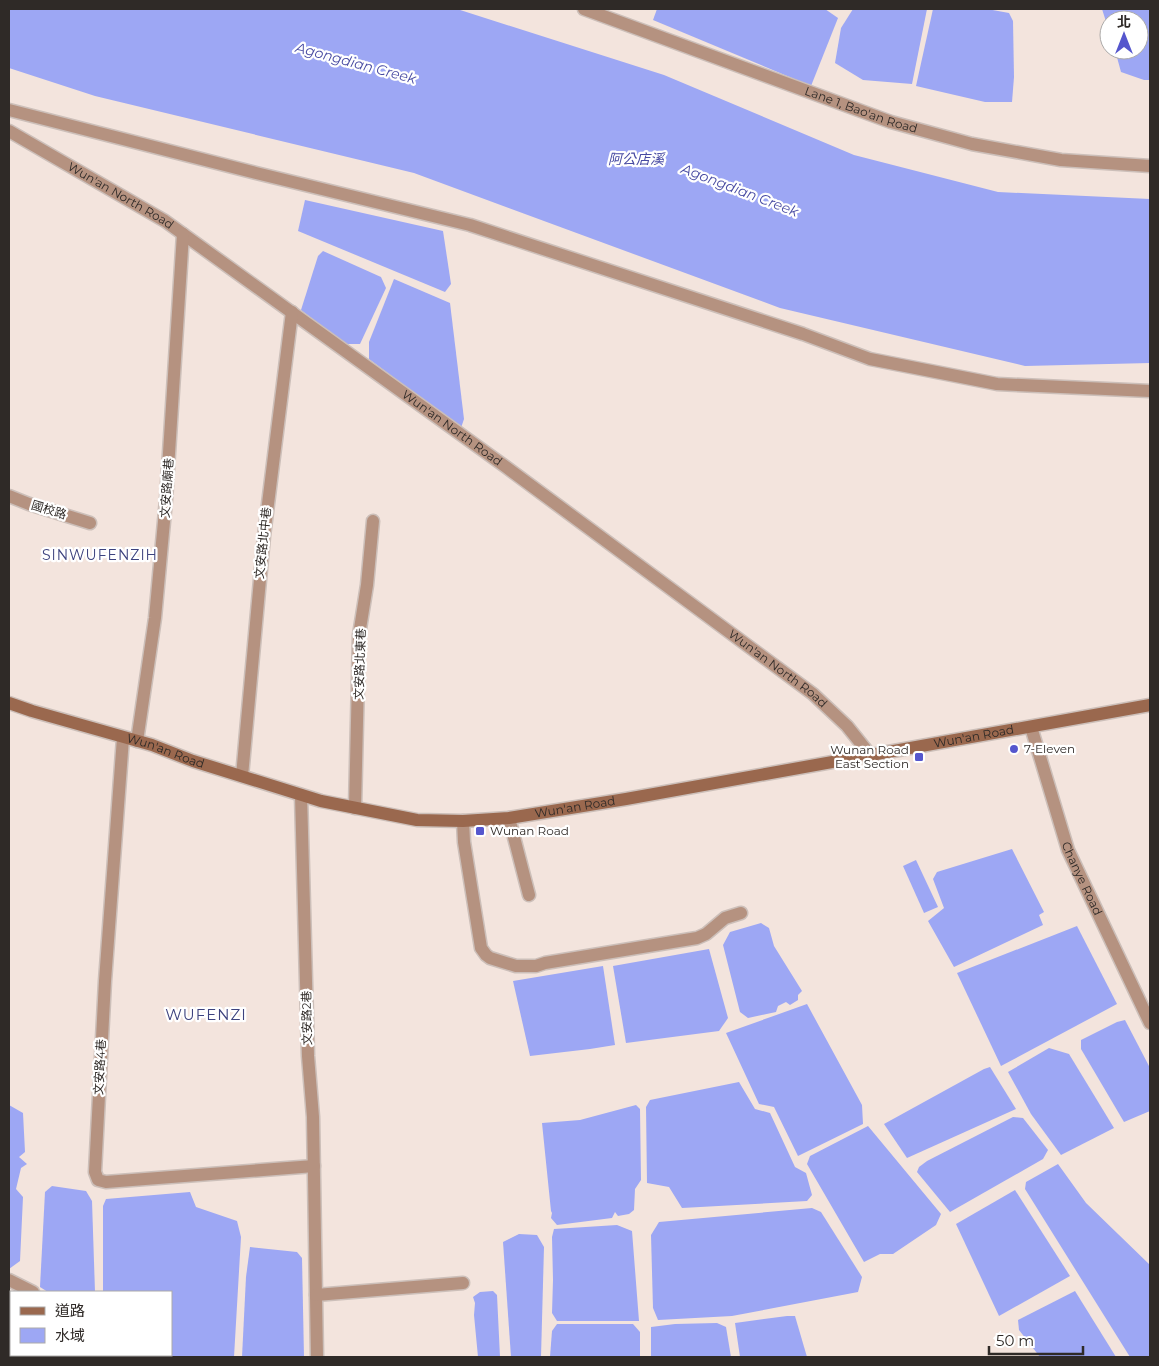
<svg xmlns="http://www.w3.org/2000/svg" width="1159" height="1366" font-family="Montserrat,'Noto Sans TC',sans-serif">
<rect width="100%" height="100%" fill="#f3e4dd"/>
<g fill="#9da7f4">
<path d="M9 9H457L664 75 854 155 998 192 1150 199V363L1025 366 780 308 414 173 95 96 9 68Z"/>
<path d="M657 9H825L838 18 811 86 653 20Z"/>
<path d="M853 9H927L912 84 863 80 835 63 841 28Z"/>
<path d="M933 9H987L1009 13 1013 21 1014 77 1012 102H985L916 86Z"/>
<path d="M1102 9H1150V80H1144L1121 72 1115 50H1139V20H1109V31Z"/>
<path d="M305 200 443 231 451 284 445 292 298 231Z"/>
<path d="M323 251 381 277 386 288 360 344H345L301 310 318 256Z"/>
<path d="M394 279 450 303 464 419 461 428 369 359V342Z"/>
<path d="M1012 849 1044 912 1039 915 1043 925 954 967 928 921 944 908 933 879 937 872Z"/>
<path d="M916 860 938 907 924 913 903 866Z"/>
<path d="M761 923 769 928 774 946 802 991 798 995V1000L790 1005 786 1002 778 1006 776 1012 748 1018 740 1012 723 945 730 932Z"/>
<path d="M1077 926 1117 1004 1001 1066 957 973Z"/>
<path d="M709 949 728 1018 719 1031 626 1043 613 966Z"/>
<path d="M603 966 615 1045 590 1049 530 1056 513 981Z"/>
<path d="M807 1004 862 1105 863 1124 798 1156 774 1107 759 1104 726 1033Z"/>
<path d="M1125 1020 1150 1068V1111L1124 1122 1081 1049V1040L1117 1022Z"/>
<path d="M1049 1048 1069 1054 1114 1128 1061 1155 1031 1114 1008 1072Z"/>
<path d="M990 1067 1016 1109 907 1158 884 1124 984 1069Z"/>
<path d="M739 1082 755 1109 770 1113 795 1167 806 1173 812 1195 807 1201 682 1208 669 1187 647 1183 646 1107 650 1100Z"/>
<path d="M9 1105 23 1113 25 1152 19 1157 27 1164 21 1168 16 1189 23 1197 20 1261 9 1269Z"/>
<path d="M636 1105 640 1109 641 1180 635 1189 634 1210 629 1214 618 1216 615 1212 612 1218 557 1225 551 1218 552 1213 551 1211 542 1123 580 1120Z"/>
<path d="M1013 1117 1023 1118 1048 1150 1043 1159 950 1212 917 1172 919 1167 927 1161Z"/>
<path d="M868 1126 941 1214 936 1225 893 1254H880L864 1262 807 1164 810 1156Z"/>
<path d="M1058 1164 1086 1203 1150 1265V1357H1130L1025 1189 1026 1182Z"/>
<path d="M52 1186 86 1191 92 1201 95 1292H48L40 1287 45 1192Z"/>
<path d="M1015 1190 1070 1276 999 1316 956 1224Z"/>
<path d="M190 1192 196 1207 237 1221 241 1237 234 1357H169L164 1355H171V1292H103V1206L106 1199Z"/>
<path d="M812 1208 821 1212 862 1277 858 1292 732 1316 658 1320 653 1308 651 1235 659 1222Z"/>
<path d="M617 1225 632 1231 639 1321H557L552 1313 553 1280 552 1237 554 1229Z"/>
<path d="M519 1234 537 1235 544 1247 541 1357H511L503 1242Z"/>
<path d="M250 1247 297 1252 302 1258 304 1357H242L246 1277Z"/>
<path d="M493 1291 497 1295 500 1357H478L474 1315 475 1303 473 1297 480 1292Z"/>
<path d="M1075 1291 1116 1357H1040L1019 1330 1018 1320Z"/>
<path d="M787 1316H795L807 1357H740L735 1323Z"/>
<path d="M717 1323 726 1327 731 1357H651V1327L675 1324Z"/>
<path d="M557 1324H633L640 1332V1357H550L552 1331Z"/>
<path d="M9 1330 11 1331V1355H56L61 1357H9Z"/>
</g>
<g fill="none" stroke-linecap="round" stroke-linejoin="round">
<g stroke="#9da7f4" stroke-width="4">
<path d="M9 1301 11 1303"/>
<path d="M112 1355 117 1357"/>
</g>
<g stroke="#ccbfb9" stroke-width="15">
<g id="street">
<path id="s1" d="M584 9 891 122 972 144 1061 160 1150 166"/>
<path d="M9 110 256 173 470 225 803 334 870 359 997 384 1150 391"/>
<path id="s2" d="M9 131 165 221 506 467 813 694 847 726 871 756"/>
<path d="M9 496 29 504 90 523"/>
<path id="s3" d="M1031 727 1068 850 1150 1023"/>
<path d="M123 738 105 981 95 1172 98 1180 106 1182 314 1166"/>
<path d="M137 741 155 618 166 500 183 234"/>
<path d="M242 776 264 536 292 312"/>
<path d="M301 795 308 1056 313 1117 317 1357"/>
<path d="M355 808 359 635 367 585 373 521"/>
<path d="M509 818 529 895"/>
<path d="M463 821 464 842 481 948 486 955 490 958 516 966H536L545 963 697 938 706 934 725 918 741 913"/>
<path d="M9 1280 33 1292"/>
<path d="M316 1295 463 1283"/>
<path d="M156 1355 161 1357"/>
</g>
</g>
<g stroke="#ccbfb9" stroke-width="15">
<g id="secondary">
<path id="s4" d="M9 703 32 711 152 745 193 761 321 801 417 820 463 821 509 818 626 799 1150 705"/>
</g>
</g>
<use href="#street" stroke="#b59280" stroke-width="12"/>
<use href="#secondary" stroke="#9a684e" stroke-width="12"/>
</g>
<g fill="#5556cd" stroke="#fff" stroke-width="2">
<circle cx="1014" cy="749" r="5"/>
<rect x="914" y="752" width="10" height="10" rx="2.5"/>
<rect x="475" y="826" width="10" height="10" rx="2.5"/>
</g>
<g text-anchor="middle" stroke-width="4.5" stroke-linejoin="round" paint-order="stroke">
<g font-size="12" fill="#2f2a27" stroke="#fff">
<text dy="4" stroke="none"><textPath href="#s1" startOffset="295">Lane 1, Bao'an Road</textPath></text>
<text dy="4" stroke="none"><textPath href="#s2" startOffset="129">Wun'an North Road</textPath></text>
<text dy="4" stroke="none"><textPath href="#s2" startOffset="534">Wun'an North Road</textPath></text>
<text transform="translate(167 488) rotate(-86)" y="4">文安路廟巷</text>
<text transform="translate(49 510) rotate(17)" y="4">國校路</text>
<text transform="translate(263 543) rotate(-84)" y="4">文安路北中巷</text>
<text transform="translate(360 664) rotate(-88)" y="4">文安路北東巷</text>
<text dy="4" stroke="none"><textPath href="#s2" startOffset="939">Wun'an North Road</textPath></text>
<text dy="4" stroke="none"><textPath href="#s4" startOffset="989">Wun'an Road</textPath></text>
<text dy="4" stroke="none"><textPath href="#s4" startOffset="164">Wun'an Road</textPath></text>
<text dy="4" stroke="none"><textPath href="#s4" startOffset="584">Wun'an Road</textPath></text>
<text dy="4" stroke="none"><textPath href="#s3" startOffset="160">Chanye Road</textPath></text>
<text transform="translate(307 1018) rotate(-91)" y="4">文安路2巷</text>
<text transform="translate(100 1067) rotate(-87)" y="4">文安路4巷</text>
</g>
<g font-size="12" fill="#2f2a27" stroke="#fff" text-anchor="start">
<text x="1024" y="753">7-Eleven</text>
<text x="909" y="754" text-anchor="end">Wunan Road<tspan x="909" dy="14">East Section</tspan></text>
<text x="490" y="835">Wunan Road</text>
</g>
<g font-size="14" font-style="italic" fill="#474aa2" stroke="#fff">
<text transform="translate(356 63) rotate(15)" y="5">Agongdian Creek</text>
<text x="636" y="164">阿公店溪</text>
<text transform="translate(740 190) rotate(21)" y="5">Agongdian Creek</text>
</g>
<g font-size="14" letter-spacing="1" fill="#3d427e" stroke="#fff">
<text x="100" y="560">SINWUFENZIH</text>
</g>
<g font-size="15" letter-spacing="1" fill="#3d427e" stroke="#fff">
<text x="206" y="1020">WUFENZI</text>
</g>
</g>
<rect width="1159" height="1366" fill="none" stroke="#2f2a27" stroke-width="20"/>
<rect x="10" y="1291" width="162" height="65" fill="#ffffff" stroke="#acaaa9"/>
<rect x="20" y="1307" width="25" height="8" fill="#9a684e" stroke="#acaaa9"/>
<text x="55" y="1316" font-size="15" fill="#2f2a27">道路</text>
<rect x="20" y="1328" width="25" height="15" fill="#9da7f4" stroke="#acaaa9"/>
<text x="55" y="1341" font-size="15" fill="#2f2a27">水域</text>
<g transform="translate(1124 35)"><circle r="24" fill="#ffffff" stroke="#acaaa9"/>
<path d="M0-4L9 19L0 12L-9 19Z" fill="#5556cd"/>
<text y="-8" font-size="14" font-weight="bold" text-anchor="middle" fill="#2f2a27">北</text>
</g>
<path d="M989 1346v8h94v-8" fill="none" stroke="#2f2a27" stroke-width="2.5"/>
<text x="996" y="1346" font-size="15" fill="#2f2a27" stroke="#ffffff" stroke-width="4" paint-order="stroke">50 m</text>
</svg>
